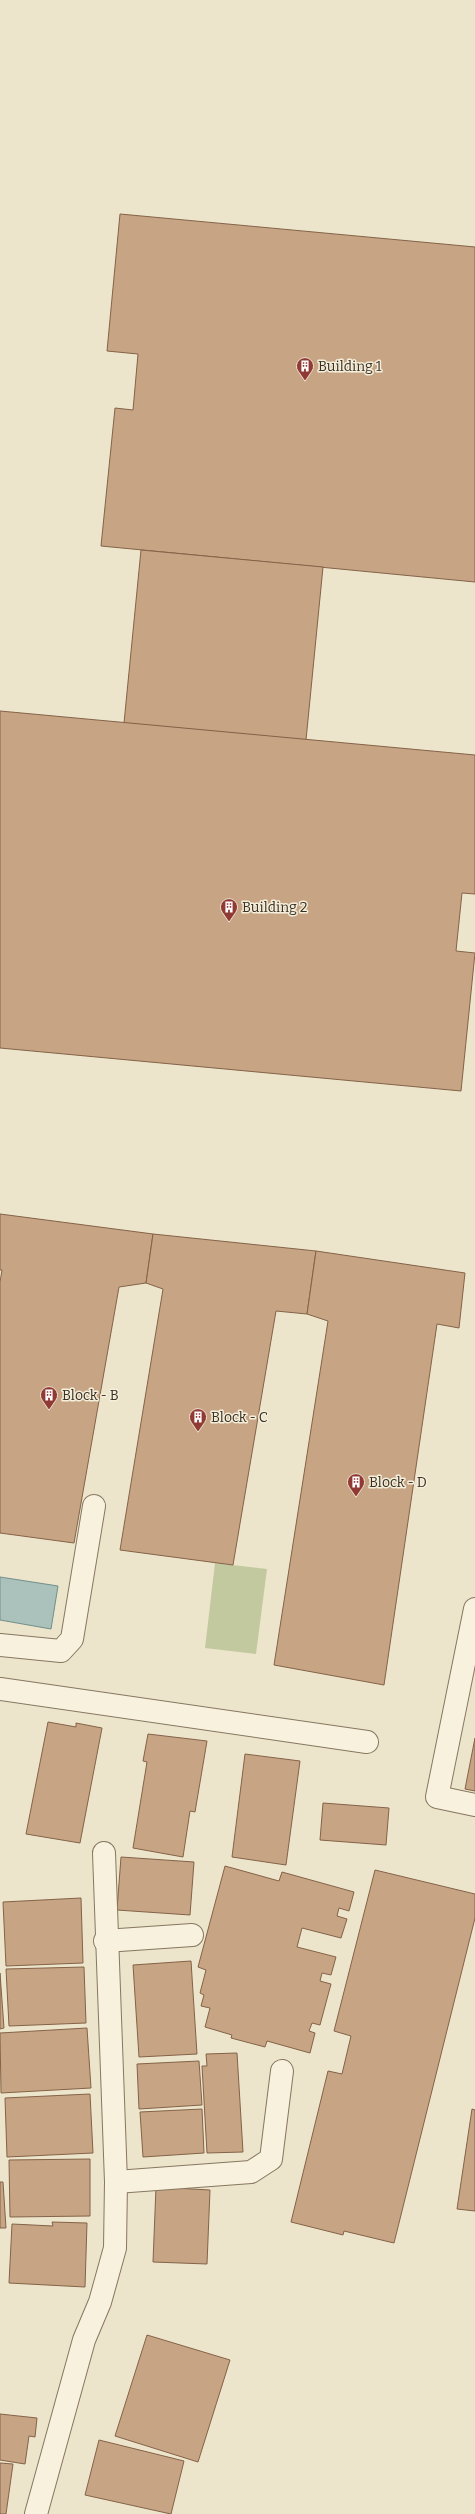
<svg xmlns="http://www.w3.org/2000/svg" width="475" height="2514" font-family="Bitter,serif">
<rect width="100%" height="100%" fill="#ece4cb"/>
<path fill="#c2c99f" d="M215 1563 267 1569 256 1654 205 1648Z"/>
<path fill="#abc1bb" stroke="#728f89" d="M0 1577 58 1586 51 1629 0 1620Z"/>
<g fill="#c6a484" stroke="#846348">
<path d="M120 214 475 247V582L101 546 115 408 133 410 138 354 107 351Z"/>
<path d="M141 550 323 567 306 740 124 723Z"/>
<path d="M0 711 475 755V894L462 893 456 951 475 953 461 1091 0 1048Z"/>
<path d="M0 1214 153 1234 146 1283 119 1287 74 1543 0 1533V1282L2 1270H0Z"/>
<path d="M153 1234 316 1251 307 1314 276 1311 233 1565 120 1550 163 1289 146 1283Z"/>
<path d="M316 1251 465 1273 459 1328 437 1324 384 1685 274 1665 328 1321 307 1314Z"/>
<path d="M48 1722 76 1727V1723L102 1728 80 1843 26 1834Z"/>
<path d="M148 1734 207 1741 195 1812 190 1811 183 1857 133 1848 147 1762 143 1761Z"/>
<path d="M475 1738V1791L465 1789Z"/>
<path d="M245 1754 300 1761 286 1865 232 1857Z"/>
<path d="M323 1803 389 1808 386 1845 320 1840Z"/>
<path d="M121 1857 194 1862 190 1915 117 1910Z"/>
<path d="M225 1866 279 1881 282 1872 354 1892 349 1911 339 1908 337 1916 347 1919 341 1938 302 1928 297 1947 336 1957 331 1975 322 1973 320 1981 331 1984 320 2025 312 2023 309 2031 315 2033 310 2053 267 2041 265 2047 231 2038 232 2035 205 2027 210 2008 201 2006 204 1995 200 1993 206 1970 198 1967Z"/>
<path d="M375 1870 475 1894V1918L394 2243 344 2231 343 2235 291 2222 328 2071 342 2074 351 2036 334 2031Z"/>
<path d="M81 1898 83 1963 6 1966 3 1902Z"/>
<path d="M191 1961 197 2054 139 2057 133 1965Z"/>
<path d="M84 1967 86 2023 9 2026 6 1969Z"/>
<path d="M0 1973 4 2028 0 2029Z"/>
<path d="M87 2028 91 2088 1 2093 0 2033Z"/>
<path d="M237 2053 243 2152 207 2153 202 2066H207L206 2054Z"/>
<path d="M199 2061 202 2105 139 2109 137 2064Z"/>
<path d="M90 2094 93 2153 7 2157 5 2098Z"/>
<path d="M202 2109 204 2153 143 2157 140 2112Z"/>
<path d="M472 2109 475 2110V2211L457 2209Z"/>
<path d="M90 2159V2216L10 2217 9 2160Z"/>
<path d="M0 2182H3L6 2228H0Z"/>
<path d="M156 2187 210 2190 207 2264 153 2262Z"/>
<path d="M52 2222 87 2223 85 2287 9 2283 12 2224 53 2226Z"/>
<path d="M147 2335 230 2360 198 2462 115 2436Z"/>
<path d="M0 2414 37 2418 35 2437 29 2436 25 2464 0 2460Z"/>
<path d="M99 2440 184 2461 171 2514 85 2495Z"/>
<path d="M0 2463 13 2464 6 2514H0Z"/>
</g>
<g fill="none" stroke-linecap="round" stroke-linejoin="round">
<g stroke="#877760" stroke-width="24">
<g id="street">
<path d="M475 1609 437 1797 475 1805"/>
<path d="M0 1645 61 1651 72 1639 94 1506"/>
<path d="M0 1689 367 1742"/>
<path d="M105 1941 192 1935"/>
<path d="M116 2182 251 2172 271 2159 282 2071"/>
<path d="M36 2514 84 2340 100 2302 115 2248 116 2182 104 1853"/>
</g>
</g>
<use href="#street" stroke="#f7f1de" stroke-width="22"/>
</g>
<defs>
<g id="building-pin" transform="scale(0.9)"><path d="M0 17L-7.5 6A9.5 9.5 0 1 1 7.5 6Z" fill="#913a35" stroke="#f4eeda"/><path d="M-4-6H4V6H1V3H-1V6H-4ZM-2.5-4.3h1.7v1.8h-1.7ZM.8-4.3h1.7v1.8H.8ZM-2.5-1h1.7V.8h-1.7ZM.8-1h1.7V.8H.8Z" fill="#fff"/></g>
</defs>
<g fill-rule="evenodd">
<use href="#building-pin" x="305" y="366"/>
<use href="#building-pin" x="229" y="907"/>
<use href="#building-pin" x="49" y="1395"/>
<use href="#building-pin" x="198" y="1417"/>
<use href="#building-pin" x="356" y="1482"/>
</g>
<g text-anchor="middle" stroke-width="3" stroke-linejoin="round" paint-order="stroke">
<g font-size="14" fill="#392f22" stroke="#f4eeda" text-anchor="start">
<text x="318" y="371">Building 1</text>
<text x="242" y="912">Building 2</text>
<text x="62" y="1400">Block - B</text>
<text x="211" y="1422">Block - C</text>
<text x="369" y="1487">Block - D</text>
</g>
</g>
</svg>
